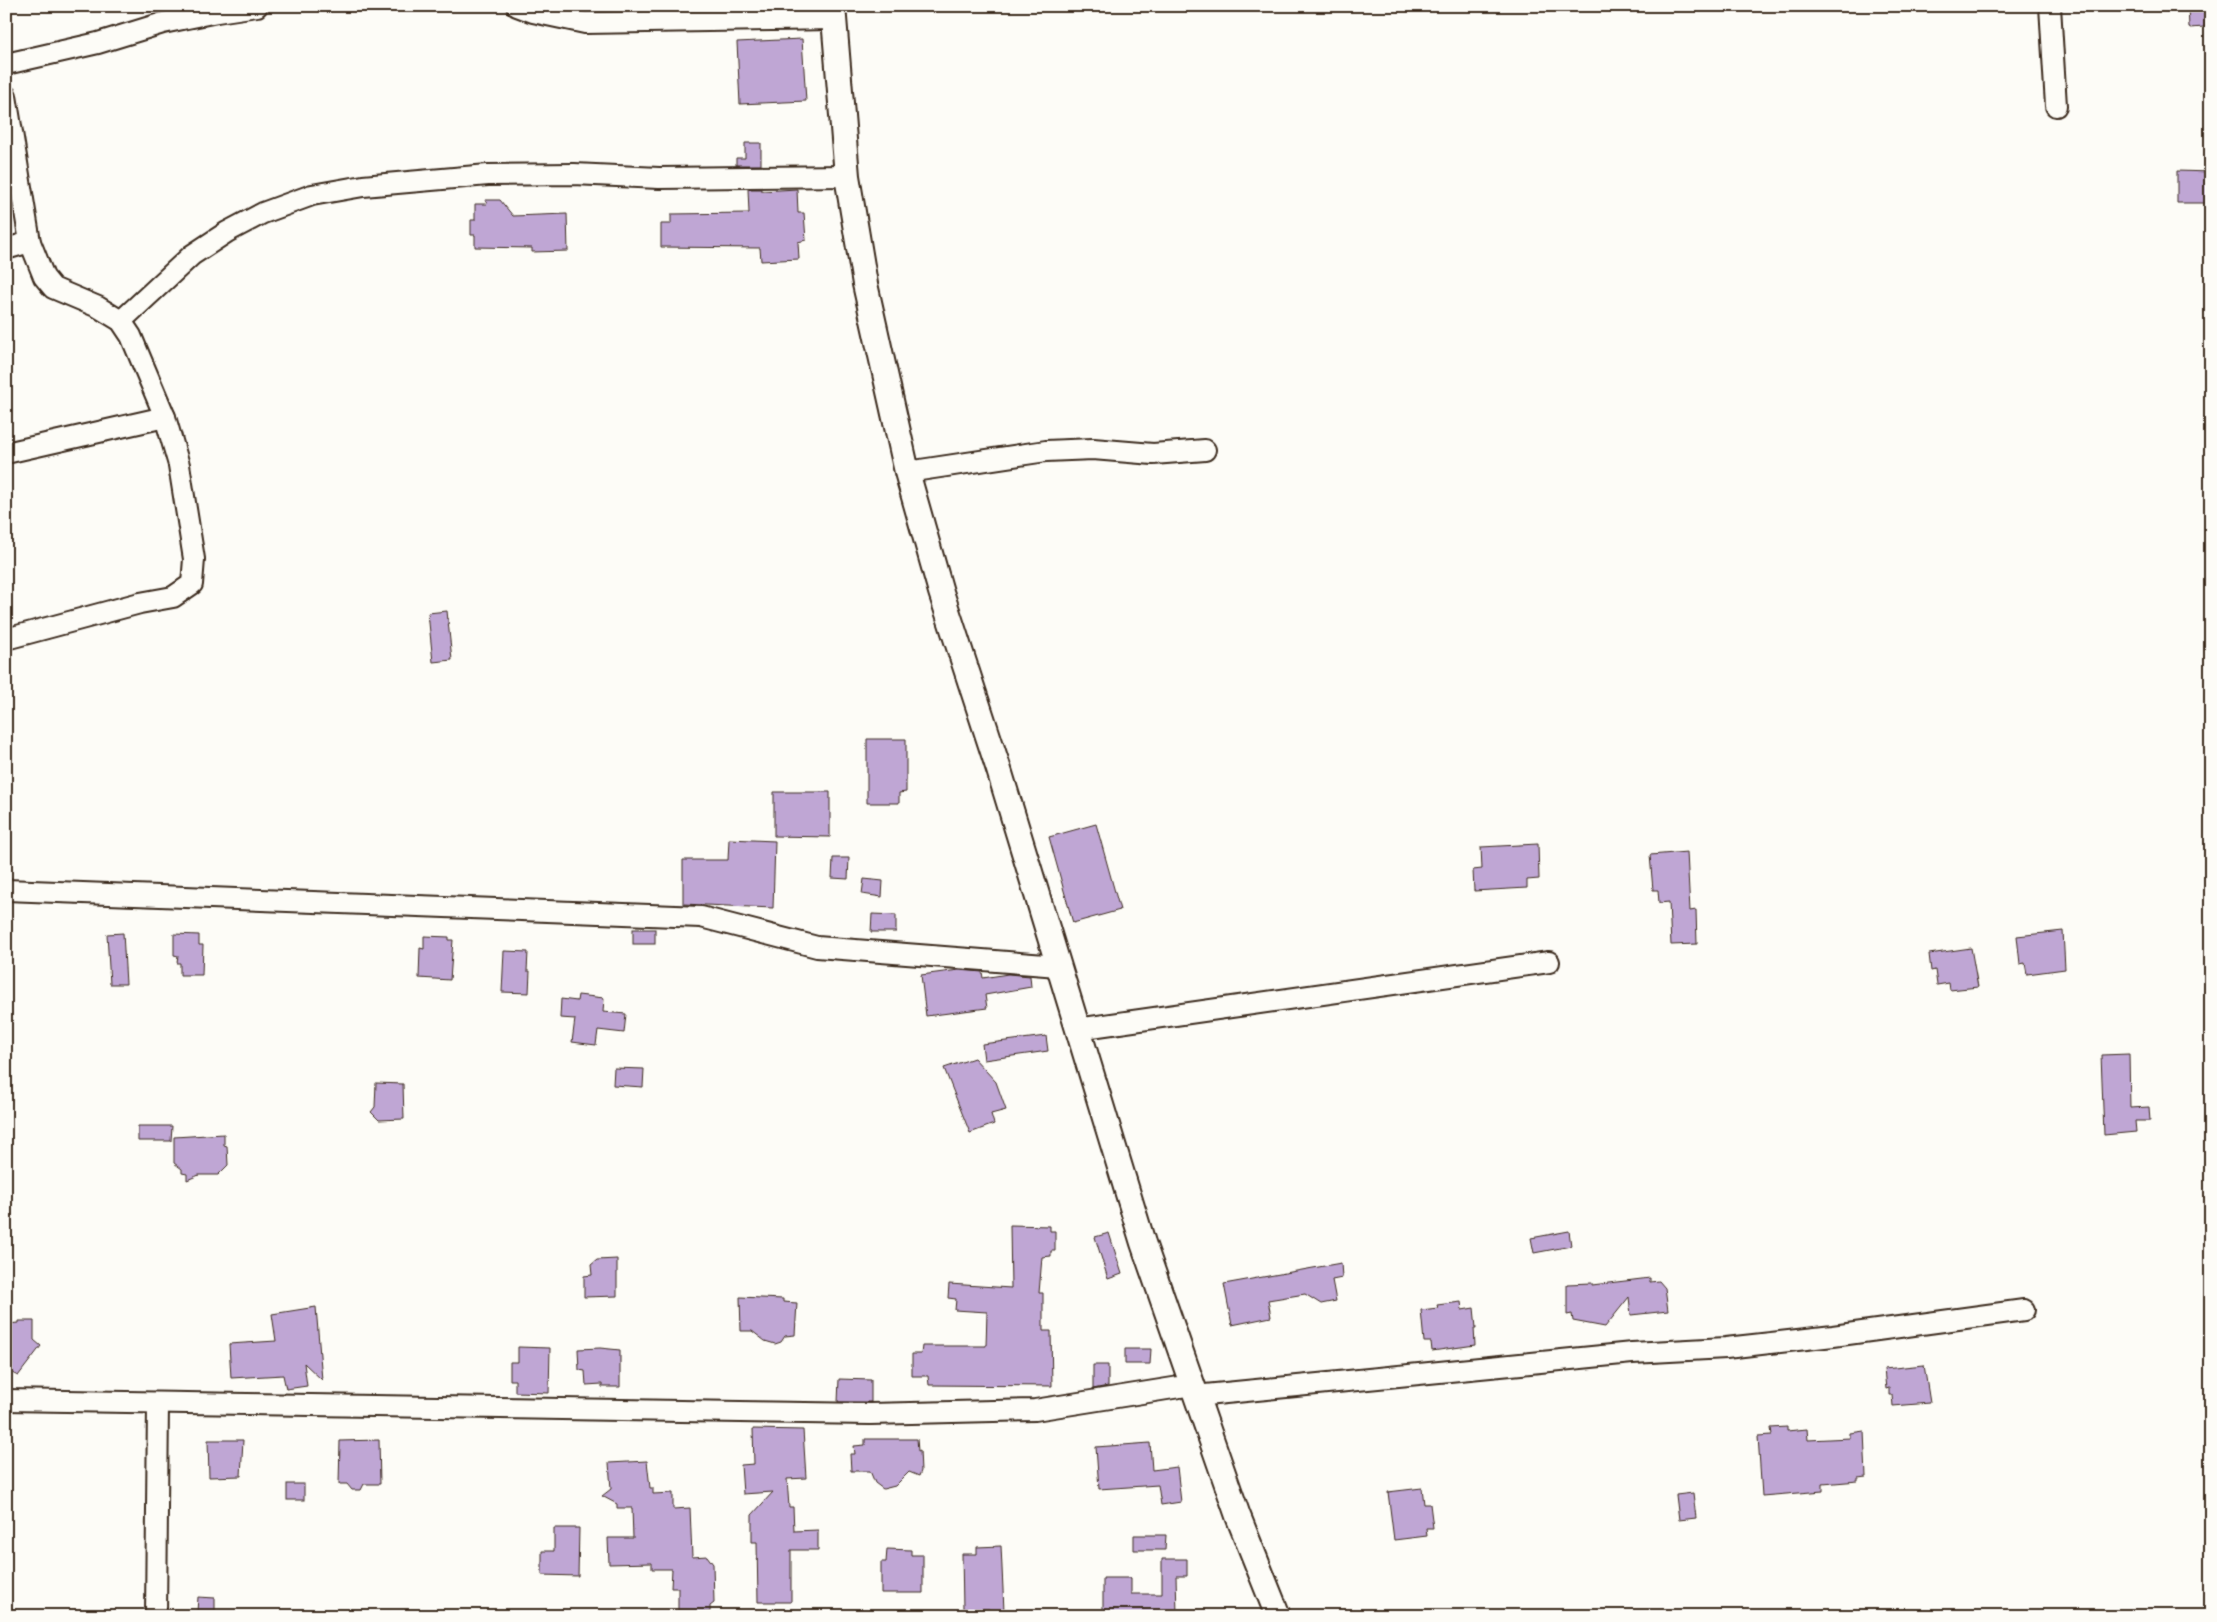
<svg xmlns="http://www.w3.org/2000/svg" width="2217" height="1622" font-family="Mali,sans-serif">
<rect width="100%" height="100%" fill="#fdfcf7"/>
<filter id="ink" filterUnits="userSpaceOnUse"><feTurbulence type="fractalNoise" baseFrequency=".02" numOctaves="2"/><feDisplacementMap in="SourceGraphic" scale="10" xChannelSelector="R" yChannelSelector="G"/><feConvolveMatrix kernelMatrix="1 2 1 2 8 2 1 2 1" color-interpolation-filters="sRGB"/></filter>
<g filter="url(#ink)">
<g fill="#bfa6d4" stroke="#3b2a1e">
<path d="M2188 6H2205V27L2189 28Z"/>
<path d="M802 39 806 101 740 104 737 42Z"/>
<path d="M745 143H761V165H736V158H745Z"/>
<path d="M2177 171 2211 172V203H2177Z"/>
<path d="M748 189H762V191L797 189 798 213H804L806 240 798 242 799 259 761 261 760 248 661 247V224H671V214L749 213Z"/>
<path d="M485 200H500L513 216 567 214 568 251 532 252V248L475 247V235H471V220H475V204H487Z"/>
<path d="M447 611 452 660 433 662 428 613Z"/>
<path d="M867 739H906V792L899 793V803H867Z"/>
<path d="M774 792H830V837L774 836Z"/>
<path d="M1096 824 1120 910 1073 923 1049 837Z"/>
<path d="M729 839 775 841 773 908 683 904V860H728Z"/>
<path d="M1538 844 1539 879 1527 880V888L1474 891 1473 870 1482 869 1481 847Z"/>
<path d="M1687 852 1690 911 1696 910 1697 944 1671 945 1669 902 1659 903 1658 890H1653L1650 855Z"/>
<path d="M833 858H849L848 879 832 878Z"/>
<path d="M864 879 883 881 882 897 862 894Z"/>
<path d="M872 914 896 915V932H871Z"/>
<rect x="633" y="929" width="22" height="15"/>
<path d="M2063 931 2065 969 2027 974 2025 963 2020 964 2017 936Z"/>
<path d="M123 933 126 984H110L107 934Z"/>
<path d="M174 934 199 935V945H203L202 975H180V963H177L178 956 174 955Z"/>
<path d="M424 936 449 937V940H453L450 980 419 978 420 948 424 949Z"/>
<path d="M1971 948 1978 987 1950 990 1949 983 1937 985 1935 970 1931 971 1929 954Z"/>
<path d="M504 951 528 952 527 971H530L529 993 502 992Z"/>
<path d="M959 970 982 972 983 978 1008 974 1030 976 1031 987 985 995 987 1008 926 1016 921 975Z"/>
<path d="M578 995 604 998 603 1012 626 1014 624 1033 598 1030 596 1045 572 1042 575 1019 560 1018 561 999 577 1001Z"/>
<path d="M1046 1036 1048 1051 984 1060 982 1044Z"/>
<path d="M2129 1054 2130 1108 2149 1107 2150 1121H2135L2136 1132 2104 1135 2101 1055Z"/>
<path d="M974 1058 996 1082 1006 1110 991 1114 994 1124 970 1133 944 1068Z"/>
<path d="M614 1068 644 1069 643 1087 613 1085Z"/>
<path d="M376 1083 403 1084 404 1119 379 1120 371 1112 375 1107Z"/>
<path d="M138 1126H172L171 1141H138Z"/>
<path d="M224 1134V1145L227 1146 228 1165 218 1175H199L187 1180V1174L182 1173V1169L174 1163V1137Z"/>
<path d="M1010 1225 1050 1226V1231H1055V1251H1051V1256L1042 1257 1039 1293H1043V1331H1051L1052 1386 929 1385 928 1376H912V1354H921L922 1346H986L987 1312 955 1310 956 1299 948 1298 949 1284 1011 1288Z"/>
<path d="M1569 1231 1571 1246 1534 1253 1531 1238Z"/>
<path d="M1109 1233 1122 1274 1108 1279 1095 1237Z"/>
<path d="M617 1259V1296L584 1297V1276L592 1275 591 1265 597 1260Z"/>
<path d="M1341 1263 1342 1278 1332 1280 1336 1301 1321 1304 1305 1294 1268 1300 1271 1317 1232 1325 1224 1284Z"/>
<path d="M1650 1278V1282L1659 1281 1665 1288 1668 1311 1631 1315 1629 1297 1605 1327 1573 1321 1572 1314 1567 1315V1284L1592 1283V1285Z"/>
<path d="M740 1297 783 1299V1302L797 1303 795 1335 785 1336 781 1342 775 1344 765 1341 752 1331H741Z"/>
<path d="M1461 1302 1462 1310 1474 1308 1476 1328H1474L1475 1345 1432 1351 1431 1342H1424L1421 1310 1438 1308 1437 1305Z"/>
<path d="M316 1307 322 1380 304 1363 307 1386 286 1389 283 1375 231 1378 229 1344 276 1341 272 1314Z"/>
<path d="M19 1321H34V1340L41 1346 18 1376 6 1370V1324L19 1323Z"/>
<path d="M518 1347 550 1348 549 1393 515 1392V1380H510V1362H518Z"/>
<path d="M600 1348 620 1350V1387H602V1384L586 1385 585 1371 579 1370 578 1349Z"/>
<path d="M1125 1349H1151L1150 1364H1125Z"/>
<path d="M1093 1365H1108V1386L1093 1389Z"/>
<path d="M1924 1365 1930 1403 1893 1406 1892 1395H1889V1388L1886 1389 1884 1369Z"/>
<path d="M839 1379 871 1380V1402H838Z"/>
<path d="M1787 1427V1431L1807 1429 1808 1440 1850 1438V1433L1864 1431 1866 1477 1858 1478V1481L1823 1484V1491L1762 1496 1758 1436 1772 1435 1771 1428Z"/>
<path d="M753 1429 803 1430 806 1478 787 1479 789 1507H793L794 1531 818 1530V1550H791V1602H758L757 1542H752V1515L773 1492 743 1494 741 1465 754 1464Z"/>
<path d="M865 1439H917L918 1451 920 1450 921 1471 919 1476 909 1472 895 1486 883 1489 875 1483 870 1471H851L850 1454H855L854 1446 865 1445Z"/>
<path d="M208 1440H243L241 1476 209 1477Z"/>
<path d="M379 1440 380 1484H364L361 1490H352L347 1484H339L340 1441Z"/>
<path d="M1150 1443 1152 1470 1177 1467 1181 1502 1161 1505 1158 1485 1099 1489 1096 1447Z"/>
<path d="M647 1461 650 1488H653V1494L673 1493V1509L690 1508 692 1557 707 1556 713 1564 714 1603 710 1606V1612L678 1611V1588H671L672 1569H652V1563L609 1564 608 1538H633L632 1508H617V1504L602 1496 611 1489 609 1463Z"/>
<rect x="287" y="1484" width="17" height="16"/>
<path d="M1422 1488 1424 1504H1430L1433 1528H1426L1427 1536 1394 1540 1388 1492Z"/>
<path d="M1693 1493 1696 1518 1679 1520 1676 1495Z"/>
<path d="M554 1528H579L578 1576 542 1575V1551H554Z"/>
<path d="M1134 1535H1166L1165 1550H1134Z"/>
<path d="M1001 1546 1004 1611 990 1612 989 1609H963L962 1554H977V1547Z"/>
<path d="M887 1549 911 1550V1555H923V1593H881V1562H886Z"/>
<path d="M1162 1559H1187V1576H1176L1177 1614H1175V1616H1103V1578H1131V1594H1162Z"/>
<path d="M198 1597 215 1598V1613L197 1612Z"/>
</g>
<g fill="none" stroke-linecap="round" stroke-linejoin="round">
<g stroke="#3b2a1e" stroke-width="24">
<g id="minor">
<path d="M517 6 533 12 585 23 834 19"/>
<path d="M2050 6 2056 106"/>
<path d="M6 64 98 43 163 23 217 12 257 6"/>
<path d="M6 96 30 242 44 277 53 288 98 307 121 321 131 336 165 417 179 465 194 559 192 584 173 597 140 603 6 639"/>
<path d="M6 249 30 242"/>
<path d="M121 321 192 255 227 232 263 213 312 195 363 186 488 175 574 174 659 178 847 176"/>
<path d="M6 453 165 417"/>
<path d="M907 472 1046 451 1093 449 1153 454 1205 450"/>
<path d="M6 890 701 917 817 947 1058 966"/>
<path d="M1077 1029 1549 962"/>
<path d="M1195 1396 1632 1353 1726 1348 1833 1336 2024 1310"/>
<path d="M6 1400 870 1414 1035 1410 1192 1385"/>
<path d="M156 1616 158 1403"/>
</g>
</g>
<g stroke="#3b2a1e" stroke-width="28">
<path id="tertiary" d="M833 6 847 176 865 284 907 472 941 592 999 770 1143 1243 1238 1516 1278 1616"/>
</g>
<use href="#minor" stroke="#fdfcf7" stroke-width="20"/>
<use href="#tertiary" stroke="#fdfcf7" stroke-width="24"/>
</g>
</g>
<rect width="2217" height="1622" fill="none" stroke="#fdfcf7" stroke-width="25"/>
<rect x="12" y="12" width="2192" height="1597" fill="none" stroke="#3b2a1e" stroke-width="2" filter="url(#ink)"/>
</svg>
